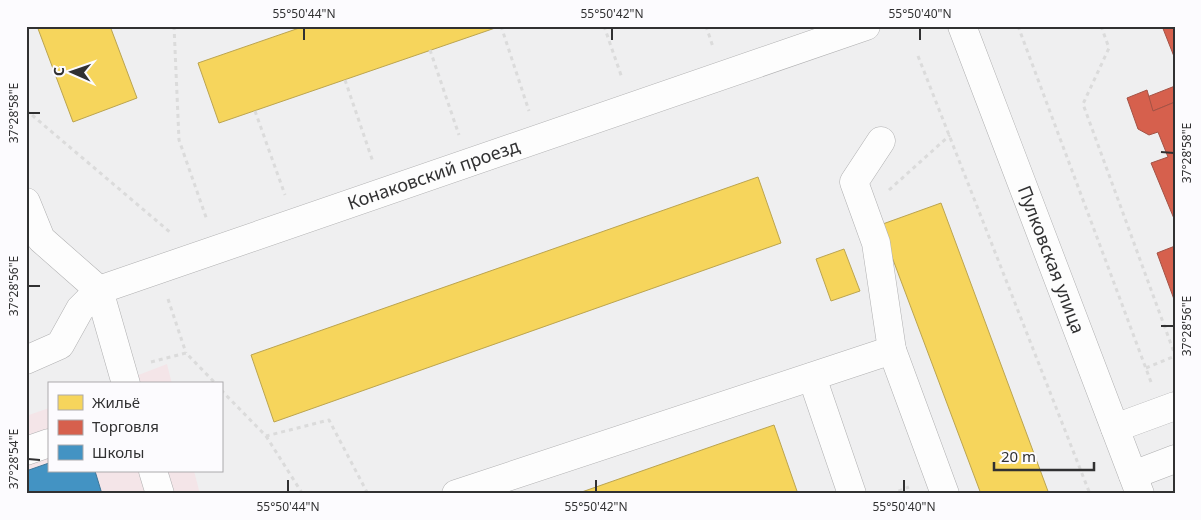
<svg xmlns="http://www.w3.org/2000/svg" width="1201" height="520" font-family="'Noto Sans',sans-serif">
<rect width="100%" height="100%" fill="#efeff0"/>
<g fill="#f4e5e8">
<path d="M167 364 172 384H115Z"/>
<path d="M49 408V471H194L200 494H26V416Z"/>
</g>
<g fill="#f6d55c" stroke="#bba44f">
<path d="M37 26H110L137 98 73 122Z"/>
<path d="M305 26H501L219 123 198 63Z"/>
<path d="M758 177 781 243 274 422 251 355Z"/>
<path d="M941 203 1049 494H981L880 225Z"/>
<path d="M844 249 860 291 831 301 816 259Z"/>
<path d="M774 425 798 494H576L716 445Z"/>
</g>
<g fill="#d6604d" stroke="#a45245">
<path d="M1162 26H1175V59Z"/>
<path d="M1175 86V102L1153 111 1147 97Z"/>
<path d="M1147 90 1153 111 1175 102V221L1151 163 1168 157 1158 132 1149 135 1138 129 1127 98Z"/>
<path d="M1175 246V302L1157 253Z"/>
</g>
<path fill="#4393c3" stroke="#3e7698" d="M49 463V471H95L102 494H26V471Z"/>
<g fill="none" stroke-linecap="round" stroke-linejoin="round">
<g stroke="#b0b0b1" stroke-width="29">
<g id="minor">
<path id="s1" d="M962 26 1140 494"/>
<path d="M881 141 854 182 876 243 892 350"/>
<path d="M26 202 41 239 99 290 126 384"/>
<path id="s2" d="M26 360 60 345 80 309 99 290 866 26"/>
<path d="M812 377 852 494"/>
<path d="M1115 428 1175 406"/>
<path d="M26 451 49 443"/>
<path d="M153 471 160 494"/>
<path d="M1133 475 1175 459"/>
<path d="M456 494 892 350 945 494"/>
</g>
</g>
<g stroke="#dbdbdb" stroke-width="3" stroke-dasharray="4 4" stroke-linecap="butt">
<path d="M174 26 179 140 207 220"/>
<path d="M501 26 529 111"/>
<path d="M604 26 622 78"/>
<path d="M706 26 713 47"/>
<path d="M1018 26 1151 382"/>
<path d="M1101 26 1109 48 1083 104 1175 355"/>
<path d="M430 50 459 135"/>
<path d="M918 56 1090 494"/>
<path d="M345 80 373 162"/>
<path d="M26 110 171 233"/>
<path d="M255 111 285 195"/>
<path d="M889 190 950 135"/>
<path d="M168 299 186 353"/>
<path d="M151 362 186 353 216 384"/>
<path d="M1146 368 1175 356"/>
<path d="M221 390 266 436 329 420 368 494"/>
<path d="M266 436 302 493 306 494"/>
<path d="M891 494 909 487"/>
</g>
<use href="#minor" stroke="#fdfdfd" stroke-width="28"/>
</g>
<path fill="none" stroke="#313132" stroke-width="2" d="M304 40V28M612 40V28M920 40V28M28 113H40M1161 152 1174 153M28 286H40M1161 326H1174M28 459 40 460M288 492V480M596 492V480M904 492V480"/>
<g text-anchor="middle" stroke-width="5" stroke-linejoin="round" paint-order="stroke">
<g font-size="18" fill="#313132" stroke="#fcfbfe">
<text dy="6" stroke="none"><textPath href="#s2" startOffset="459">Конаковский проезд</textPath></text>
<text dy="6" stroke="none"><textPath href="#s1" startOffset="250">Пулковская улица</textPath></text>
</g>
</g>
<rect width="1201" height="520" fill="none" stroke="#fcfbfe" stroke-width="55"/>
<rect x="48" y="382" width="175" height="90" fill="#fcfbfe" stroke="#abaaac"/>
<rect x="58" y="395" width="25" height="15" fill="#f6d55c" stroke="#abaaac"/>
<text x="92" y="408" font-size="15" fill="#313132">Жильё</text>
<rect x="58" y="420" width="25" height="15" fill="#d6604d" stroke="#abaaac"/>
<text x="92" y="432" font-size="15" fill="#313132">Торговля</text>
<rect x="58" y="445" width="25" height="15" fill="#4393c3" stroke="#abaaac"/>
<text x="92" y="458" font-size="15" fill="#313132">Школы</text>
<g transform="translate(72 72) rotate(272)" stroke="#fcfbfe" stroke-width="4" paint-order="stroke">
<path d="M0-4L9 19L0 12L-9 19Z" fill="#313132"/>
<text y="-8" font-size="14" font-weight="bold" text-anchor="middle" fill="#313132">С</text>
</g>
<path d="M994 462v8h100v-8" fill="none" stroke="#313132" stroke-width="2.5"/>
<text x="1001" y="462" font-size="15" fill="#313132" stroke="#fcfbfe" stroke-width="4" paint-order="stroke">20 m</text>
<rect x="28" y="28" width="1146" height="464" fill="none" stroke="#313132" stroke-width="2"/>
<g font-size="12" text-anchor="middle" fill="#313132">
<text x="304" y="18">55°50'44"N</text>
<text x="612" y="18">55°50'42"N</text>
<text x="920" y="18">55°50'40"N</text>
<text transform="translate(14 113) rotate(-90)" y="4">37°28'58"E</text>
<text transform="translate(1187 153) rotate(-90)" y="4">37°28'58"E</text>
<text transform="translate(14 286) rotate(-90)" y="4">37°28'56"E</text>
<text transform="translate(1187 326) rotate(-90)" y="4">37°28'56"E</text>
<text transform="translate(14 459) rotate(-90)" y="4">37°28'54"E</text>
<text x="288" y="511">55°50'44"N</text>
<text x="596" y="511">55°50'42"N</text>
<text x="904" y="511">55°50'40"N</text>
</g>
</svg>
